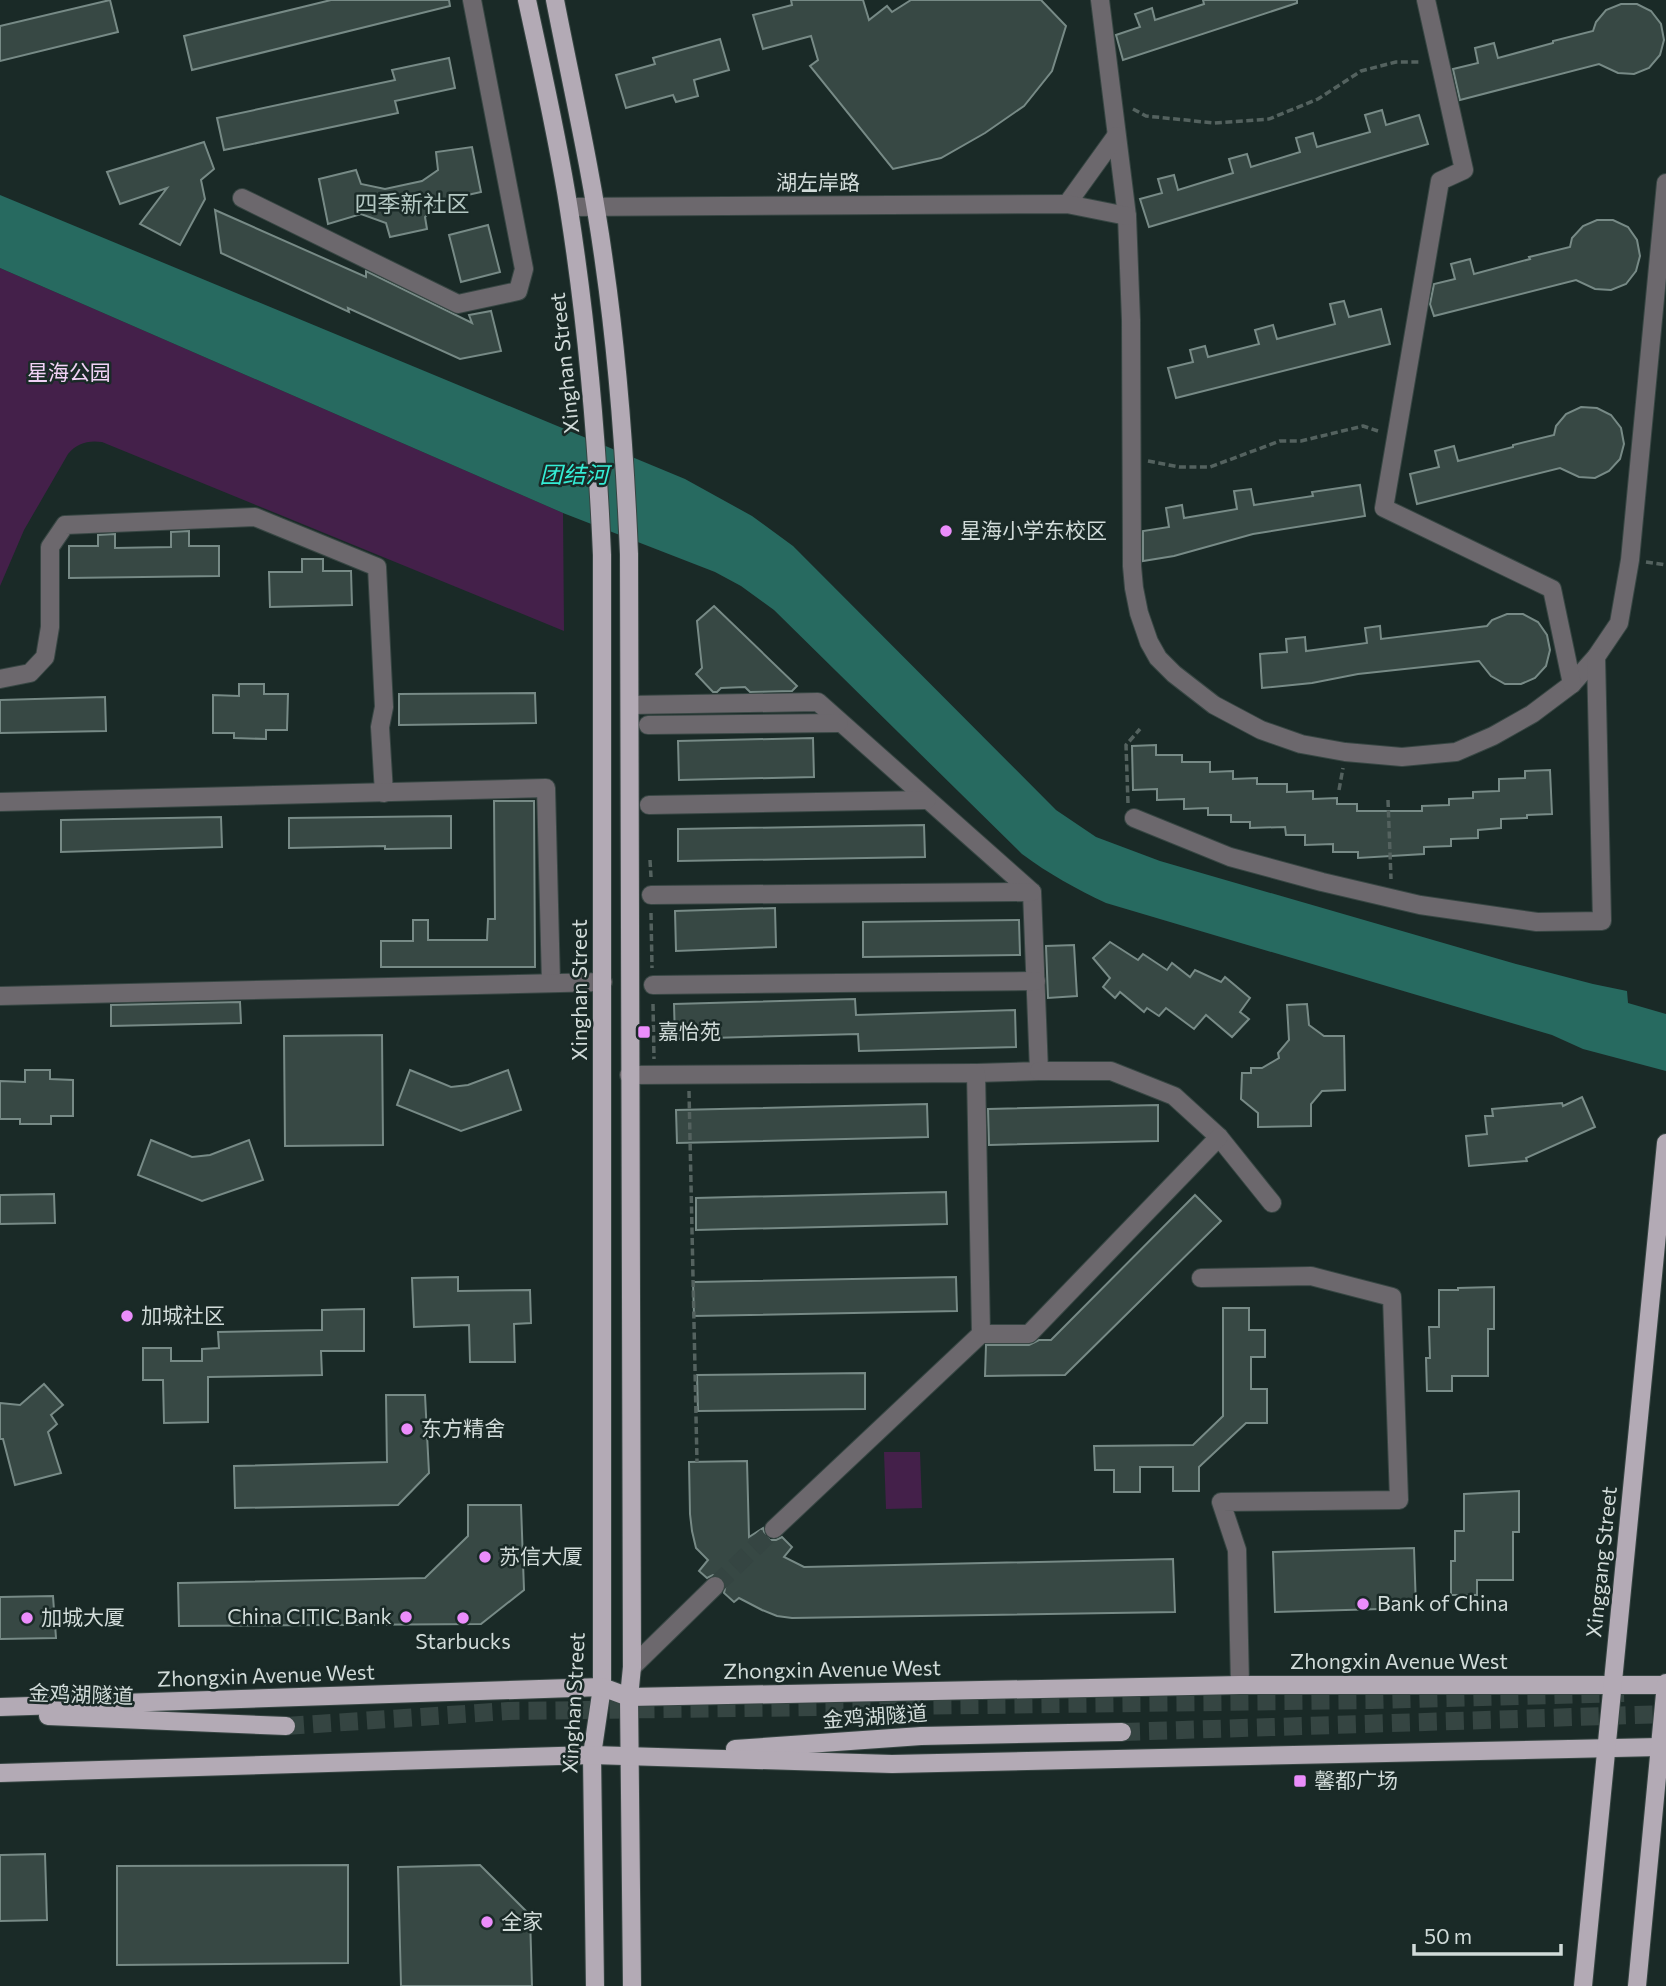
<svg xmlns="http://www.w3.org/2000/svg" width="1666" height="1986" font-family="Commissioner,'Noto Sans SC',sans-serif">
<rect width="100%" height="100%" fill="#1a2a27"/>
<g fill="#44204a">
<path d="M0 268 563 513 564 631 102 442C88 440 77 443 68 454L24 530 0 586Z"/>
<path d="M884 1452H920L922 1508 886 1509Z"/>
</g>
<path fill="#276a60" d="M0 195 685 479 752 516 793 546 1056 810 1096 837 1160 861 1516 964 1593 984 1627 991 1628 1003 1666 1014V1071L1583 1049 1552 1035 1106 903C1076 889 1049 874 1022 854L774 610 741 586 715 572 563 513 0 268Z"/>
<g fill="#374844" stroke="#778a86" stroke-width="2">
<path d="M110 0 118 32 0 61V26Z"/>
<path d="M331 0H449L450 6 192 70 184 36Z"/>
<path d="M791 0H863L869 20 887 6 892 12 911 0H1041L1066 26 1052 71 1024 106 985 133 941 158 893 169 810 66 818 60 811 36 763 49 753 15 792 5Z"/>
<path d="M1203 0H1297V3L1123 60 1116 35 1140 27 1135 14 1152 8 1155 20 1204 4Z"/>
<path d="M1621 4H1637L1651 11 1661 24 1664 40 1660 55 1649 68 1634 74 1618 73 1599 64 1460 100 1453 69 1478 63 1475 48 1494 43 1498 58 1553 43V41L1593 31 1596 22 1606 10Z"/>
<path d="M720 39 729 70 694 80 698 96 676 102 673 95 626 108 616 75 655 64 653 58Z"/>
<path d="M449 58 455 88 395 101 398 113 224 150 217 118 395 80 392 70Z"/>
<path d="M1382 110 1386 125 1419 115 1428 144 1149 227 1140 199 1162 193 1158 179 1174 175 1178 190 1233 173 1229 159 1247 154 1251 167 1300 152 1296 138 1313 133 1317 147 1370 132 1365 115Z"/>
<path d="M204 142 214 169 201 180 205 199 180 245 140 224 167 188 120 204 107 172Z"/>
<path d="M472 147 481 192 441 201 425 217 427 229 390 237 386 223 361 214 328 224 319 179 356 170 361 184 385 189 422 181 438 170 436 152Z"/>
<path d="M215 210 366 277V271L472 323 469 315 491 311 501 351 460 359 348 308 349 312 221 253Z"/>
<path d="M1597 220H1613L1628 227 1637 240 1640 256 1636 271 1626 284 1611 290 1595 289 1576 280 1434 316 1430 304 1434 284 1455 279 1451 264 1470 259 1474 274 1530 259 1529 257 1570 247 1572 238 1583 226Z"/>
<path d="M488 225 500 272 461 282 449 235Z"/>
<path d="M1344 301 1349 317 1381 309 1390 344 1176 398 1168 368 1193 362 1190 350 1205 346 1208 357 1259 344 1255 330 1273 325 1277 339 1335 324 1330 304Z"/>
<path d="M1581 407 1597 408 1611 415 1621 428 1624 444 1620 459 1609 471 1595 478 1579 477 1560 468 1417 504 1410 474 1439 467 1435 451 1454 446 1458 461 1513 447V445L1554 435 1556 426 1566 414Z"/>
<path d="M1360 485 1365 516 1253 534 1174 556 1143 561V531L1169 527 1166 508 1182 505 1184 518 1237 509 1234 491 1251 489 1254 505 1313 496 1312 492Z"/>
<path d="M189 531V546H219V576L69 578V546H98V535L115 534V548L171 547V532Z"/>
<path d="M302 559H323V571H351L352 605 270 607 269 572H302Z"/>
<path d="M714 606 797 686 792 691 750 692 745 687 721 688 717 692H713L696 674 702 668 697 621Z"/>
<path d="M1507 614H1523L1538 622 1547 635 1550 650 1546 666 1535 678 1521 684H1505L1491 676 1479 661 1358 674 1312 683 1262 688 1260 654 1287 652 1286 639 1305 637 1306 651 1367 643 1365 628 1380 626 1381 639 1487 626 1492 620Z"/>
<path d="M239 684H264V694H288L287 730H266V739L234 738V733H213V695L239 696Z"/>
<path d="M535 693 536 723 399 725V694Z"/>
<path d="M105 697 106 731 0 733V700Z"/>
<path d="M813 738 814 777 679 780 678 741Z"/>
<path d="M1156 745V755H1182V762H1210V772L1233 771V779L1257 778V784H1287V792L1313 791V799L1337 798V804H1357V811H1422V806L1449 805V799L1473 798V792L1499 791V779L1525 778V771L1550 770 1552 814 1527 815V818L1501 819V828L1478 830V838L1451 839V846L1424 847V854L1358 858V852H1333V844L1305 845V835H1286L1285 827 1250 828V822H1231V815H1208V808L1184 809V799L1157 800V789L1133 790 1132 746Z"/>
<path d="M494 801H534L535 967H381V941H413V920H428V940H487L488 919H495Z"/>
<path d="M451 816V848L385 849V846L289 848V818Z"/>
<path d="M221 817 222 847 61 852V820Z"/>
<path d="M924 825 925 857 678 861V829Z"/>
<path d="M775 908 776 947 676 951 675 911Z"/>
<path d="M1019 920 1020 955 863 957V922Z"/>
<path d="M1110 942 1138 960 1143 954 1167 970 1172 963 1190 977 1195 970 1221 982 1225 977 1250 998 1240 1012 1249 1019 1232 1037 1206 1015 1194 1029 1166 1008 1159 1016 1147 1008 1144 1012 1120 992 1115 998 1103 987 1110 978 1093 958Z"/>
<path d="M1074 945 1077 996 1048 998 1046 946Z"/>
<path d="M855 999 856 1015 1015 1010 1016 1047 859 1051 858 1034 675 1039 674 1004Z"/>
<path d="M240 1002 241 1023 111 1026V1005Z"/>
<path d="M1307 1004 1309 1025 1324 1036H1344L1345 1090 1322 1091 1311 1104V1126L1258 1127V1113L1241 1099 1242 1073H1251V1068H1262L1279 1058 1278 1053 1289 1040 1287 1005Z"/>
<path d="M382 1035 383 1145 285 1146 284 1036Z"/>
<path d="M25 1070H50V1079L73 1080V1116H51V1124H20V1119H0V1081L25 1082Z"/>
<path d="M410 1070 451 1087 468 1085 508 1070 521 1110 461 1131 397 1105Z"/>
<path d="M1582 1097 1595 1127 1526 1158 1527 1161 1469 1166 1466 1136 1487 1134 1485 1116H1493L1492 1109 1562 1103 1563 1106Z"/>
<path d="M927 1104 928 1137 677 1143 676 1110Z"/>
<path d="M1158 1105V1141L989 1145 988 1109Z"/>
<path d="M151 1140 192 1157 210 1155 249 1140 263 1180 202 1201 138 1175Z"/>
<path d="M946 1192 947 1224 696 1230V1198Z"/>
<path d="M54 1194 55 1223 0 1224V1195Z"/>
<path d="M1195 1195 1221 1221 1065 1375 985 1376 986 1345H1029L1039 1340H1051Z"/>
<path d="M458 1277V1291L530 1290 531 1323 514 1324 515 1362H470L469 1325 414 1327 412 1278Z"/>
<path d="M956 1277 957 1311 694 1316 693 1282Z"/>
<path d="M1494 1287V1329H1488V1376H1452V1391H1427L1426 1358H1430L1429 1327H1439V1290H1458V1288Z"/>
<path d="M1223 1308H1249V1330H1265V1357H1251V1389H1267V1423H1246L1199 1467V1491H1173V1467H1140V1492H1114V1470H1095L1094 1446 1193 1445 1223 1416Z"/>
<path d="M364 1309V1351H321L322 1375 208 1377V1422L164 1423 163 1380H143V1348H171V1361H202V1349L219 1348 218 1332 322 1330V1310Z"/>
<path d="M865 1373V1409L698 1411 697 1375Z"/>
<path d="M44 1384 63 1405 51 1415 57 1424 48 1432 61 1473 15 1485 3 1439H0V1403L20 1405Z"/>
<path d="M386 1395H425L429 1473 398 1505 235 1508 234 1466 387 1462Z"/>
<path d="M747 1461 749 1537 763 1528 765 1536 770 1540H776L782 1537 792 1547 784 1557 804 1567 1173 1559 1175 1612 792 1618 777 1616 762 1610 739 1598 734 1602 724 1593 726 1584 723 1578 713 1575 707 1578 699 1571 708 1560 696 1548 692 1531 690 1514 689 1462Z"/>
<path d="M1519 1491V1532H1513V1580H1477V1595H1451V1561H1455V1531H1464V1494Z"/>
<path d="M468 1505H521L524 1590 481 1624 179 1626 178 1583 425 1578 468 1536Z"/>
<path d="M1414 1548 1416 1608 1275 1612 1273 1552Z"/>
<path d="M53 1596 56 1638 0 1639V1597Z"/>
<path d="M45 1854 47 1920 0 1921V1855Z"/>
<path d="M348 1865V1963L117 1965V1866Z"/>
<path d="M480 1865 530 1915 532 1986H401L398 1867Z"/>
</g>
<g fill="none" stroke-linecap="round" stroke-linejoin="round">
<path stroke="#354542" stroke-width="18" stroke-dasharray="18 9" stroke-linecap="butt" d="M715 1586 774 1529"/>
<g stroke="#354542" stroke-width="18" stroke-dasharray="18 9" stroke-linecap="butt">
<path d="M286 1726 508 1711 1371 1700 1624 1693"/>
<path d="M1122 1732 1666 1714"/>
</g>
<g stroke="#374643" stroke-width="20">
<g id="minor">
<path d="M1100 0 1127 216 1131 320 1132 566 1134 588 1139 613 1149 642 1158 658 1174 674 1214 705 1261 730 1301 744 1345 752 1402 757 1456 752 1493 736 1532 714 1572 684 1596 657 1619 623 1630 560 1666 183"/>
<path d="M1426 0 1464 170 1440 181 1384 508 1552 589 1572 684"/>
<path d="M242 198 458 304 518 291 524 269 472 0"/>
<path d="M1067 204 1116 136"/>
<path d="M569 207 1067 204 1127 216"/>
<path d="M0 679 30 673 45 657 50 627V547L65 525 255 517 377 567 384 707 380 727 384 793"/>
<path d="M630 705 818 702 1032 892 1039 1071 976 1073"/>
<path d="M648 725 839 723"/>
<path d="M0 802 546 788 551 983"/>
<path d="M649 805 927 800"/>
<path d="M1134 818 1230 857 1322 882 1420 905 1537 922 1602 921 1596 657"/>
<path d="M651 895 1032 892"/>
<path d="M653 985 1036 981"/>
<path d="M0 996 603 982"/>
<path d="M1039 1071H1111L1174 1096 1219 1137 1272 1203"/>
<path d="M629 1075 976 1073 981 1334"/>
<path d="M1201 1278 1311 1276 1392 1297 1399 1500 1221 1502 1237 1550 1240 1685"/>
<path d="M774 1529 981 1334H1029L1219 1137"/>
<path d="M632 1667 715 1586"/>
</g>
</g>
<g stroke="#374643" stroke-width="20">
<g id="major">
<path d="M527 0C542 70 558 139 569 210 587 324 597 439 602 555V1687L592 1755 595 1986"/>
<path d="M555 0C572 87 592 174 604 262 618 359 625 456 629 554L632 1667 629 1697 632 1986"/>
<path d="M0 1707 602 1687 629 1697 1240 1685H1666"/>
<path d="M48 1716 286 1726"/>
<path d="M735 1749 921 1736 1122 1732"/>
<path d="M0 1773 592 1755 892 1764 1659 1747"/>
<path d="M1583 1986 1666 1143"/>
<path d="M1637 1986 1666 1683"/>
</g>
</g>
<g stroke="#54625f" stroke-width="3.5" stroke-dasharray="7 3.5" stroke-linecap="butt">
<path d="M1133 109 1146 116 1214 123 1269 119 1318 99 1361 71 1396 62H1421"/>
<path d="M1148 461 1179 467H1210L1280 441H1301L1363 426 1378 431"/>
<path d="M1646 562 1666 565"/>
<path d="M1339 790 1343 768"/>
<path d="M1388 800 1391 879"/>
<path d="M1128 803 1126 745 1140 729"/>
<path d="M650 860 651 877"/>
<path d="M651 913 652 968"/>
<path d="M653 1004 654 1059"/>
<path d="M689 1091 697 1462"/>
</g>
<use href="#minor" stroke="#6c686d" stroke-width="18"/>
<use href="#major" stroke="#b3aab5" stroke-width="18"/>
</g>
<g fill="#eb8dfb" stroke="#1a2a27" stroke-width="2.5">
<circle cx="946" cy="531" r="7"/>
<rect x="637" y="1025" width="14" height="14" rx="3.5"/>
<circle cx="127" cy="1316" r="7"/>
<circle cx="407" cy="1429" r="7"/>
<circle cx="485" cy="1557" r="7"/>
<circle cx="1363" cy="1604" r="7"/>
<circle cx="406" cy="1617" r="7"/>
<circle cx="27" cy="1618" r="7"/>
<circle cx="463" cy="1618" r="7"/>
<rect x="1293" y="1774" width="14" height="14" rx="3.5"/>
<circle cx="487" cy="1922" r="7"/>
</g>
<g text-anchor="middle" stroke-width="5" stroke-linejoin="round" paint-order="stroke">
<g font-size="21" fill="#d1dbd9" stroke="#1a2a27">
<text x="818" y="190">湖左岸路</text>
<text transform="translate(565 363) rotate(-96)" y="7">Xinghan Street</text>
<text transform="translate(580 990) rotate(-90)" y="7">Xinghan Street</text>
<text transform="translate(1602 1562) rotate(-84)" y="7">Xinggang Street</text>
<text x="1399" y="1669">Zhongxin Avenue West</text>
<text transform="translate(832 1670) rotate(-1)" y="7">Zhongxin Avenue West</text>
<text transform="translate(266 1676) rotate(-2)" y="7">Zhongxin Avenue West</text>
<text transform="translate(81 1695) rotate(2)" y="7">金鸡湖隧道</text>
<text transform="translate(574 1703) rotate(-87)" y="7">Xinghan Street</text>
<text transform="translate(875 1717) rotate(-4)" y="7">金鸡湖隧道</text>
</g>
<g font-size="21" fill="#f1d2f6" stroke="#1a2a27">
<text x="69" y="380">星海公园</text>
</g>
<g font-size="21" fill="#d1dbd9" stroke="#1a2a27" text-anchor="start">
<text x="960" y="538">星海小学东校区</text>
<text x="658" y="1039">嘉怡苑</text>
<text x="141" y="1323">加城社区</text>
<text x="421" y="1436">东方精舍</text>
<text x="499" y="1564">苏信大厦</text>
<text x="1377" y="1611">Bank of China</text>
<text x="392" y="1624" text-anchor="end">China CITIC Bank</text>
<text x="41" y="1625">加城大厦</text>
<text x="463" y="1649" text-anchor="middle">Starbucks</text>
<text x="1314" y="1788">馨都广场</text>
<text x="501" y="1929">全家</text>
</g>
<g font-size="23" fill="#b4c8c3" stroke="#1a2a27">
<text x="412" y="212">四季新社区</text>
</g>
<g font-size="23" font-style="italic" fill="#34eed6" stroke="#1a2a27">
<text x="574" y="483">团结河</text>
</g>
</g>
<path d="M1414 1944v10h147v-10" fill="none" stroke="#d1dbd9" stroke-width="3.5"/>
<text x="1424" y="1944" font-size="21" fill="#d1dbd9" stroke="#1a2a27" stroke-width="5" paint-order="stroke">50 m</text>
</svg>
